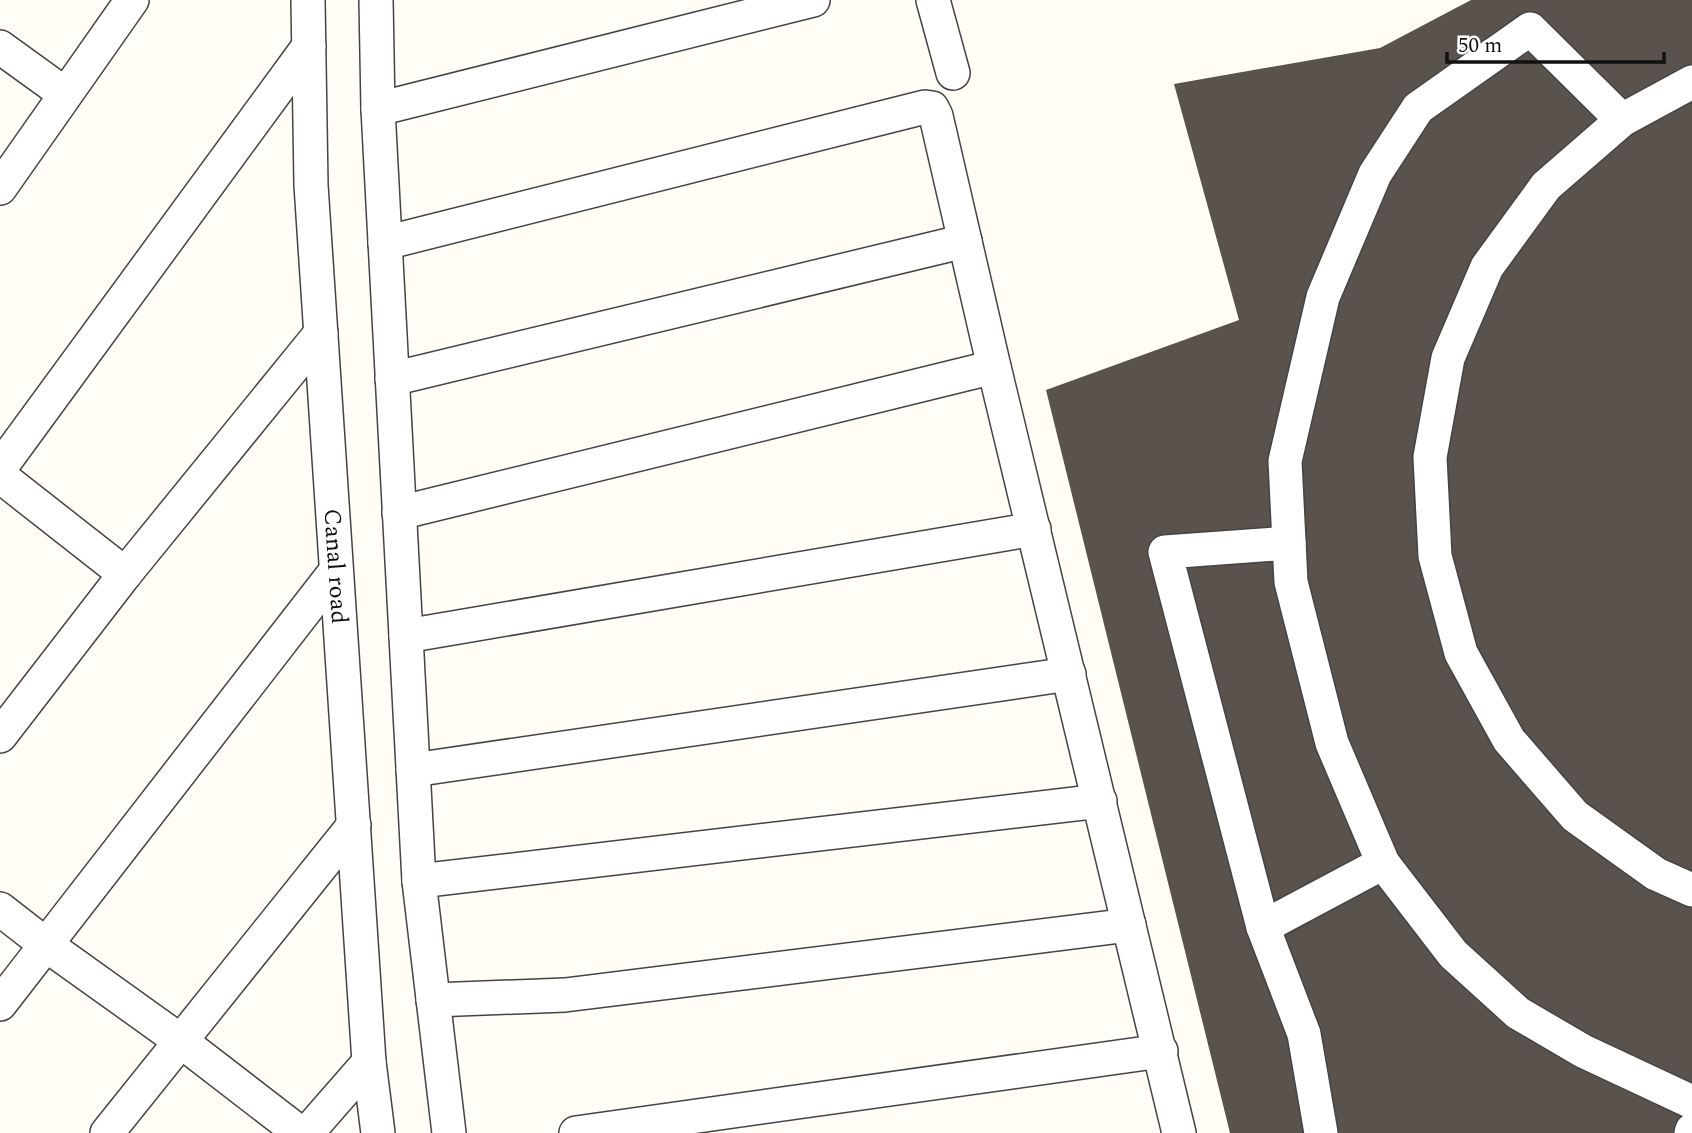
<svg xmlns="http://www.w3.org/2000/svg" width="1692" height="1133" font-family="Spectral,serif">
<rect width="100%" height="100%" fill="#fffdf5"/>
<path fill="#5a524d" d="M1471 0H1692V1133H1230L1046 390 1239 320 1174 84 1380 48Z"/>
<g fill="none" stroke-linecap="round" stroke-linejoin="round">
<g stroke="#444" stroke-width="36">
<g id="minor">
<path id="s1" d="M308 0 311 185 369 1062 378 1133"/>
<path d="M376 0 378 109 419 881 449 1133"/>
<path d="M933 0 953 73"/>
<path d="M0 47 65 94"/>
<path d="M1692 82 1622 120 1546 186 1487 267 1448 358 1430 457 1435 556 1461 653 1509 740 1575 816 1656 874 1692 890"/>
<path d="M378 109 813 0"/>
<path d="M1622 120 1530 29 1418 108 1375 174 1323 297 1285 461 1291 582 1332 743 1383 863 1453 954 1518 1013 1583 1051 1692 1102"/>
<path d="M0 188 132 0"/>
<path d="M385 243 925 107 932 108 936 116 994 367 1179 1133"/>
<path d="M392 379 965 241"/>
<path d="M0 468 309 46"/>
<path d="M0 476 125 574"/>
<path d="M399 513 994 367"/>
<path d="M406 636 1034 529"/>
<path d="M0 736 125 574 321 333"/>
<path d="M413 770 1069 674"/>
<path d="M419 881 1100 801"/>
<path d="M0 909 45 944 182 1042 300 1133"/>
<path d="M1263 927 1165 552 1289 543"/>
<path d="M433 1000 565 995 1129 925"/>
<path d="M0 1004 335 572"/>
<path d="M107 1133 354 825"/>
<path d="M307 1133 369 1062"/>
<path d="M576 1133 1161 1051"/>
<path d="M1321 1133 1304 1034 1263 927 1383 863"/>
<path d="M1691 1133 1692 1130"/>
</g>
</g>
<use href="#minor" stroke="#fff" stroke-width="33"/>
</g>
<g text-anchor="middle" stroke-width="7" stroke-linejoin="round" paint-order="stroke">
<g font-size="24" fill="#111" stroke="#fff">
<text dy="8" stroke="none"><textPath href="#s1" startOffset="567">Canal road</textPath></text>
</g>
</g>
<path d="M1447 52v10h217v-10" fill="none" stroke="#111111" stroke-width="3.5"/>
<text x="1458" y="52" font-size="21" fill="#111111" stroke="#ffffff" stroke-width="5" paint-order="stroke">50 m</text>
</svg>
